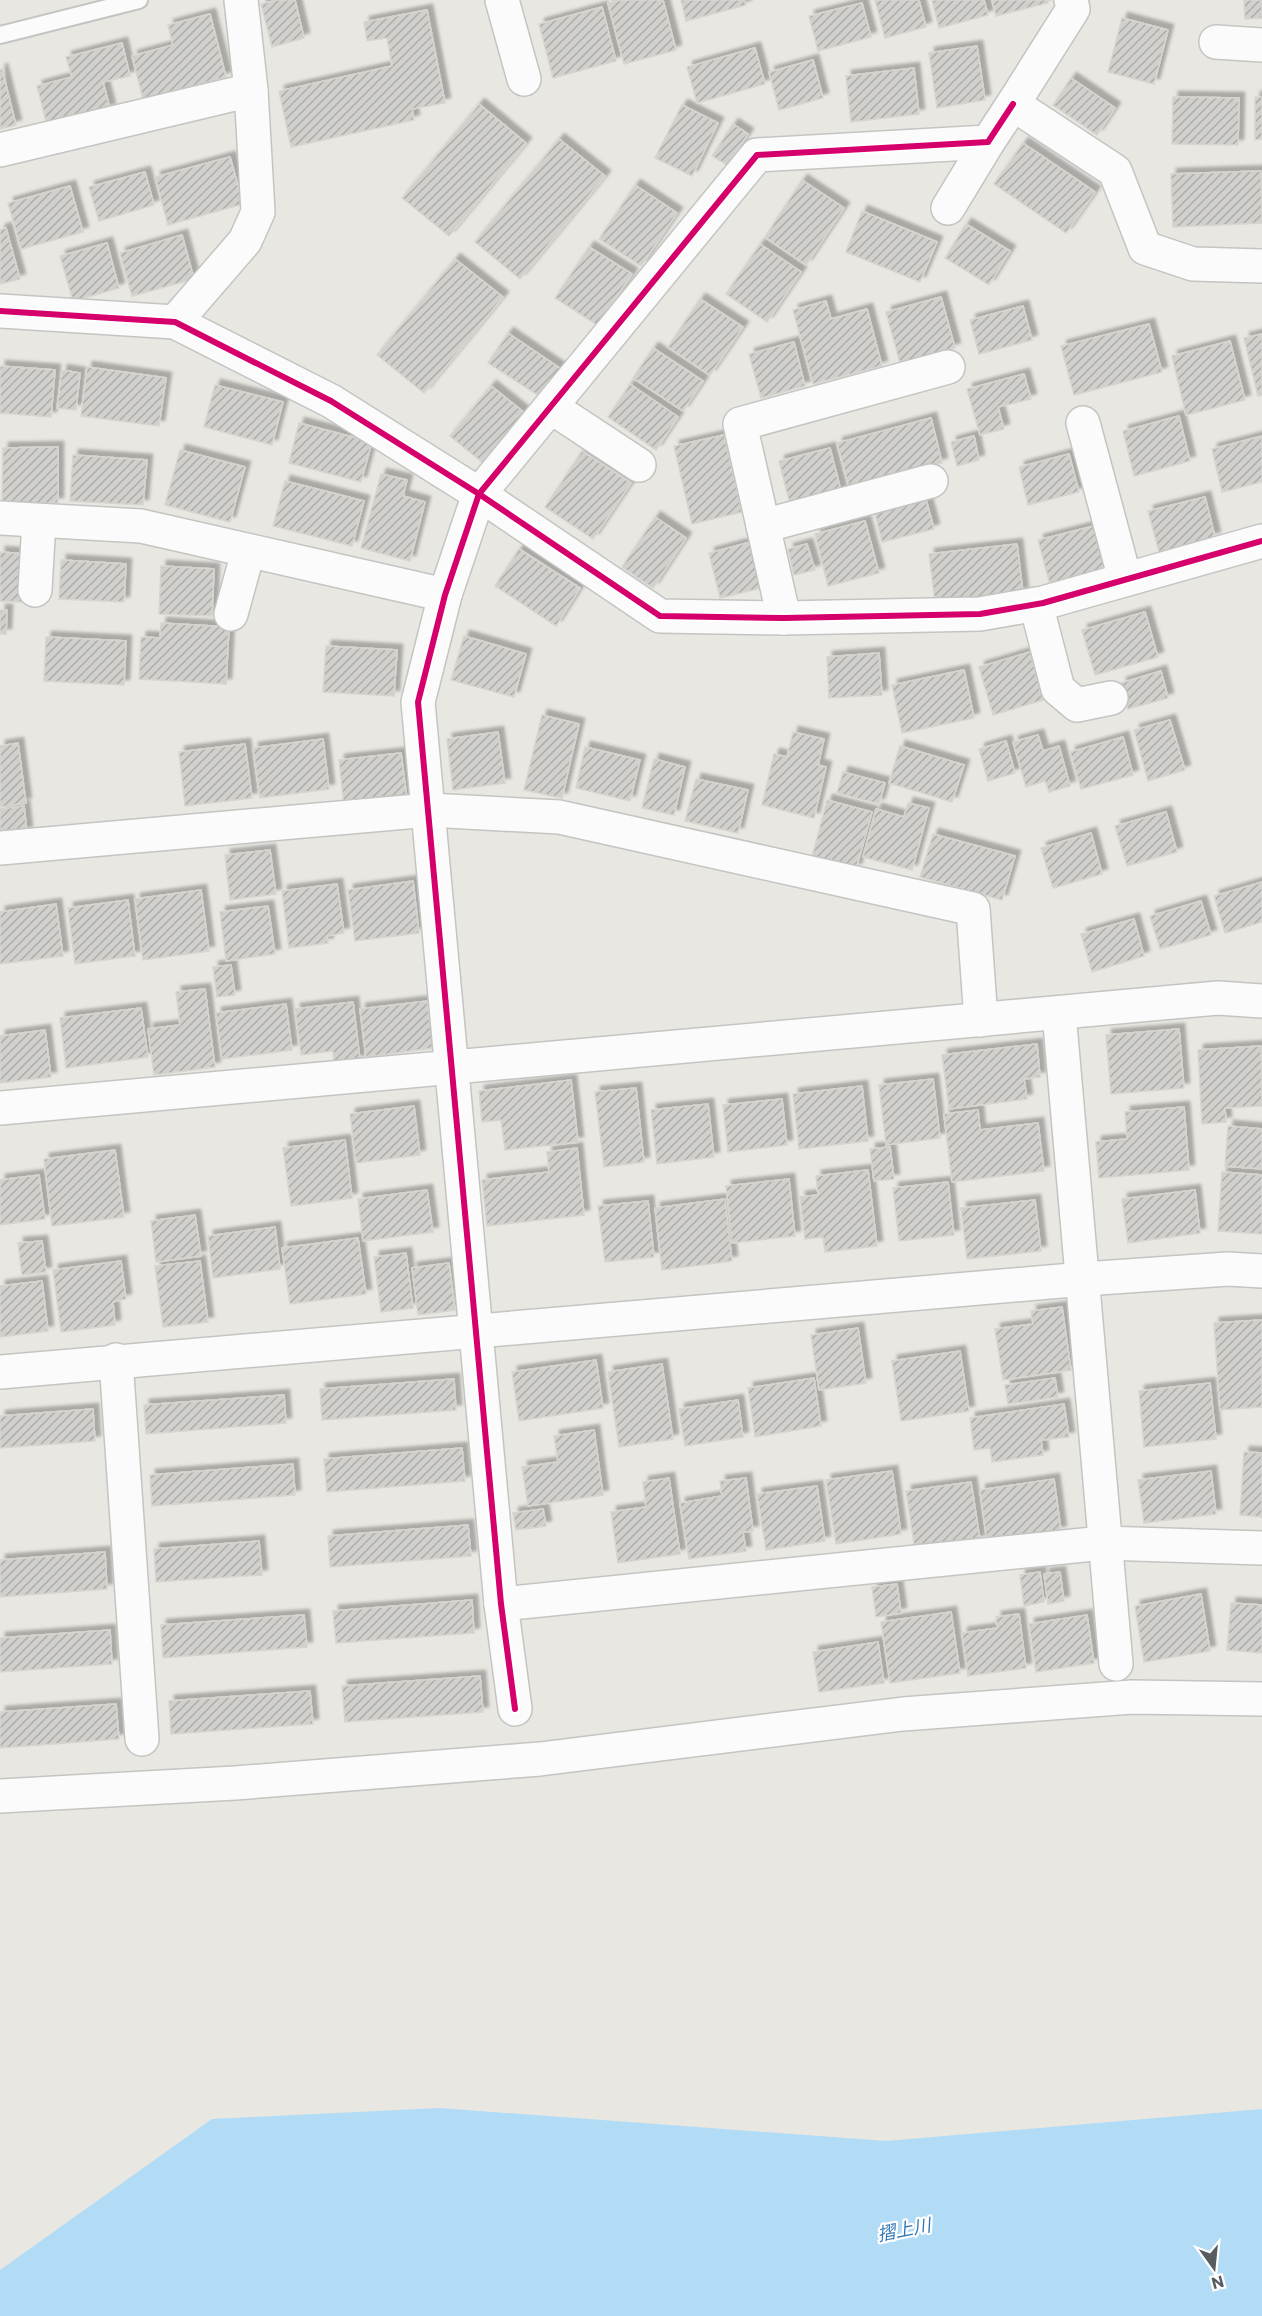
<svg xmlns="http://www.w3.org/2000/svg" width="1262" height="2316" font-family="Commissioner,'Noto Sans JP',sans-serif">
<defs>
<pattern id="building-hatch" width="6" height="6" patternUnits="userSpaceOnUse" patternTransform="scale(1.5)"><rect width="6" height="6" fill="#d1d0cc"/><path d="M-1 1l2-2M0 6l6-6M5 7l2-2" fill="none" stroke="#acaca9"/></pattern>
<filter id="shadow"><feDropShadow dx="5.5" dy="-5.5" stdDeviation="1.5" flood-color="#0004"/></filter>
</defs>
<rect width="100%" height="100%" fill="#e8e7e2"/>
<path fill="#b2dcf6" d="M439 2108 886 2141 1262 2109V2316H0V2270L212 2119Z"/>
<g fill="url(#building-hatch)" stroke="#d8d5d1" stroke-width="1.5" filter="url(#shadow)">
<path d="M277 0H295L304 38 272 47 261 4Z"/>
<path d="M621 0H663L676 50 624 64 608 3Z"/>
<path d="M681 0H744L746 5 686 21Z"/>
<path d="M875 0H919L926 27 885 38Z"/>
<path d="M932 0H984L988 15 939 28Z"/>
<path d="M992 0H1047L1048 3 996 16Z"/>
<path d="M1244 0H1262V18L1245 19Z"/>
<path d="M862 3 871 37 818 51 809 16Z"/>
<path d="M602 7 616 61 553 78 539 24Z"/>
<path d="M427 10 445 103 412 109 414 120 291 147 279 91 392 66 387 38 367 41 364 22Z"/>
<path d="M210 14 226 77 143 99 132 56 173 45 168 25Z"/>
<path d="M1122 18 1168 30 1154 84 1108 72Z"/>
<path d="M122 43 130 76 103 82 110 109 47 125 37 86 72 77 66 57Z"/>
<path d="M977 46 985 100 937 108 929 53Z"/>
<path d="M755 48 765 84 697 103 687 67Z"/>
<path d="M813 60 823 98 779 110 769 72Z"/>
<path d="M914 68 919 114 851 122 846 76Z"/>
<path d="M2 69 16 125 0 129V70Z"/>
<path d="M1071 78 1115 108 1097 135 1053 105Z"/>
<path d="M1173 97 1239 98 1238 145 1172 144Z"/>
<path d="M1255 97H1262V139L1255 140Z"/>
<path d="M479 104 526 143 449 236 402 198Z"/>
<path d="M682 105 718 123 692 176 655 158Z"/>
<path d="M733 124 748 134 727 165 712 156Z"/>
<path d="M559 139 605 176 520 279 475 242Z"/>
<path d="M1023 143 1095 192 1066 233 994 184Z"/>
<path d="M230 157 243 204 168 225 155 177Z"/>
<path d="M1261 171 1262 223 1173 227 1171 174Z"/>
<path d="M145 172 154 205 99 221 89 187Z"/>
<path d="M802 180 844 208 806 265 765 237Z"/>
<path d="M635 185 677 213 641 266 599 239Z"/>
<path d="M70 186 83 232 21 249 8 203Z"/>
<path d="M862 211 937 242 920 282 846 252Z"/>
<path d="M966 224 1010 251 989 285 945 258Z"/>
<path d="M6 228 20 279 0 284V230Z"/>
<path d="M182 235 194 279 132 296 120 253Z"/>
<path d="M107 243 119 288 73 301 60 256Z"/>
<path d="M760 244 801 272 767 322 726 294Z"/>
<path d="M589 247 632 274 597 325 555 298Z"/>
<path d="M455 259 503 297 424 393 377 355Z"/>
<path d="M941 297 955 348 900 363 886 312Z"/>
<path d="M700 299 743 327 710 375 668 347Z"/>
<path d="M826 301 831 319 867 309 882 366 813 384 793 310Z"/>
<path d="M1023 306 1032 340 979 354 970 320Z"/>
<path d="M1149 324 1162 372 1074 395 1061 346Z"/>
<path d="M508 333 561 369 542 398 488 363Z"/>
<path d="M1262 334V395L1258 396 1244 338Z"/>
<path d="M1230 341 1245 400 1186 415 1172 356Z"/>
<path d="M794 342 805 386 761 398 749 354Z"/>
<path d="M653 348 703 381 683 411 633 378Z"/>
<path d="M0 366 55 370 51 417 0 413Z"/>
<path d="M87 367 166 378 159 426 81 416Z"/>
<path d="M62 370 80 373 76 410 57 408Z"/>
<path d="M1024 374 1031 399 998 407 1004 429 980 435 967 389Z"/>
<path d="M630 384 678 417 656 450 608 417Z"/>
<path d="M215 385 283 402 272 445 204 427Z"/>
<path d="M491 386 531 418 489 468 450 436Z"/>
<path d="M1179 416 1190 461 1134 476 1123 431Z"/>
<path d="M931 418 942 463 849 487 837 443Z"/>
<path d="M299 423 372 442 361 482 289 463Z"/>
<path d="M724 435 742 512 692 524 674 446Z"/>
<path d="M974 436 979 460 957 466 951 442Z"/>
<path d="M1262 436V482L1222 492 1212 449Z"/>
<path d="M58 447V503H2L3 448Z"/>
<path d="M830 448 842 495 791 508 779 461Z"/>
<path d="M180 450 245 467 230 522 165 505Z"/>
<path d="M582 451 631 483 593 539 545 507Z"/>
<path d="M1069 454 1079 492 1028 505 1019 467Z"/>
<path d="M73 455 147 460 143 505 70 501Z"/>
<path d="M381 474 407 480 403 496 425 502 410 561 361 548Z"/>
<path d="M285 481 364 501 352 546 273 526Z"/>
<path d="M925 496 934 529 882 542 874 509Z"/>
<path d="M1205 497 1215 537 1159 552 1148 511Z"/>
<path d="M655 517 686 538 653 588 622 567Z"/>
<path d="M865 521 879 573 828 586 815 534Z"/>
<path d="M1098 525 1110 569 1050 585 1038 540Z"/>
<path d="M751 542 762 588 720 598 709 553Z"/>
<path d="M807 544 815 570 794 575 788 549Z"/>
<path d="M1017 544 1023 593 935 603 929 554Z"/>
<path d="M519 549 580 588 556 626 495 586Z"/>
<path d="M0 552 27 554 25 602 0 601Z"/>
<path d="M61 560 126 564 124 602 59 599Z"/>
<path d="M161 566 214 569 212 616 159 614Z"/>
<path d="M0 610H7L6 634H0Z"/>
<path d="M1145 612 1158 657 1095 675 1082 630Z"/>
<path d="M161 623 229 627 226 684 139 679 141 637 160 638Z"/>
<path d="M464 636 526 654 514 697 451 680Z"/>
<path d="M46 637 126 641 124 685 44 681Z"/>
<path d="M326 646 397 650 394 696 323 692Z"/>
<path d="M1030 652 1043 700 993 715 979 667Z"/>
<path d="M879 653 882 695 829 698 827 657Z"/>
<path d="M964 670 974 718 902 733 892 685Z"/>
<path d="M1161 671 1168 698 1128 709 1121 683Z"/>
<path d="M542 715 579 724 562 798 524 790Z"/>
<path d="M1170 720 1185 770 1148 781 1134 730Z"/>
<path d="M498 732 505 783 453 790 447 739Z"/>
<path d="M793 732 824 739 818 765 826 767 814 818 762 805 774 754 787 757Z"/>
<path d="M1038 735 1043 751 1059 746 1070 786 1049 792 1045 781 1026 787 1013 742Z"/>
<path d="M1123 737 1133 775 1081 789 1070 752Z"/>
<path d="M323 739 329 789 260 798 253 748Z"/>
<path d="M1006 741 1015 773 988 781 979 749Z"/>
<path d="M18 743 26 803 0 807V746Z"/>
<path d="M245 744 252 798 185 806 179 752Z"/>
<path d="M900 746 964 765 952 802 889 783Z"/>
<path d="M585 747 640 760 630 801 576 788Z"/>
<path d="M401 753 407 799 344 807 339 760Z"/>
<path d="M654 759 685 767 674 815 642 808Z"/>
<path d="M843 772 885 783 879 804 837 793Z"/>
<path d="M696 779 748 790 738 833 685 821Z"/>
<path d="M827 800 872 812 856 869 812 857Z"/>
<path d="M908 803 929 808 912 870 863 857 876 809 904 817Z"/>
<path d="M24 806 27 832 0 836V809Z"/>
<path d="M1166 812 1177 852 1127 866 1115 826Z"/>
<path d="M1091 833 1102 874 1053 888 1041 848Z"/>
<path d="M933 834 1015 856 1002 900 920 877Z"/>
<path d="M270 850 276 894 230 900 225 855Z"/>
<path d="M413 881 419 933 355 941 348 890Z"/>
<path d="M1262 882V922L1225 933 1214 896Z"/>
<path d="M337 884 344 933 327 936 328 943 289 948 282 891Z"/>
<path d="M201 890 209 951 143 960 135 899Z"/>
<path d="M128 900 135 956 75 964 68 908Z"/>
<path d="M1201 901 1211 935 1160 949 1150 916Z"/>
<path d="M56 904 63 956 0 964V912Z"/>
<path d="M268 906 275 954 226 961 220 912Z"/>
<path d="M1134 919 1144 956 1092 972 1081 934Z"/>
<path d="M231 965 235 995 217 997 213 967Z"/>
<path d="M205 989 215 1067 154 1075 148 1029 180 1025 176 992Z"/>
<path d="M427 1001 433 1048 366 1057 360 1009Z"/>
<path d="M353 1002 360 1060 334 1064 333 1051 301 1055 295 1009Z"/>
<path d="M286 1004 292 1050 222 1059 216 1013Z"/>
<path d="M141 1008 148 1057 66 1068 60 1018Z"/>
<path d="M1179 1029 1184 1088 1111 1094 1106 1035Z"/>
<path d="M45 1030 51 1077 0 1083V1036Z"/>
<path d="M1037 1044 1040 1077 1024 1079 1027 1099 949 1109 942 1055Z"/>
<path d="M1261 1046 1262 1106 1225 1108 1226 1122 1202 1124 1198 1050Z"/>
<path d="M933 1079 940 1138 886 1145 879 1085Z"/>
<path d="M571 1080 578 1142 505 1150 501 1120 482 1122 479 1091Z"/>
<path d="M862 1086 868 1141 799 1149 793 1094Z"/>
<path d="M636 1088 644 1162 604 1167 595 1092Z"/>
<path d="M782 1099 787 1145 728 1152 723 1105Z"/>
<path d="M708 1104 714 1157 657 1164 651 1110Z"/>
<path d="M414 1106 420 1155 356 1163 350 1114Z"/>
<path d="M1184 1107 1189 1170 1099 1178 1096 1142 1127 1139 1125 1112Z"/>
<path d="M978 1110 980 1130 1038 1123 1044 1171 952 1182 944 1114Z"/>
<path d="M1228 1126 1262 1129V1169L1225 1166Z"/>
<path d="M345 1140 352 1198 291 1206 283 1148Z"/>
<path d="M890 1147 894 1179 874 1181 870 1149Z"/>
<path d="M577 1148 584 1215 487 1226 482 1180 549 1172 547 1152Z"/>
<path d="M115 1150 124 1217 52 1226 44 1159Z"/>
<path d="M868 1170 877 1246 825 1252 823 1237 805 1239 800 1197 818 1195 816 1176Z"/>
<path d="M1222 1172 1262 1175V1234L1218 1231Z"/>
<path d="M39 1175 45 1219 0 1225V1180Z"/>
<path d="M789 1179 795 1236 732 1243 726 1186Z"/>
<path d="M948 1182 954 1235 899 1241 893 1188Z"/>
<path d="M427 1190 433 1232 363 1241 358 1199Z"/>
<path d="M1195 1190 1200 1233 1128 1243 1122 1199Z"/>
<path d="M725 1199 732 1261 662 1270 655 1208Z"/>
<path d="M1035 1200 1041 1251 967 1259 961 1208Z"/>
<path d="M648 1201 654 1257 605 1262 598 1206Z"/>
<path d="M195 1215 201 1256 156 1262 151 1221Z"/>
<path d="M275 1227 280 1269 213 1278 208 1236Z"/>
<path d="M358 1238 366 1294 290 1304 282 1248Z"/>
<path d="M42 1241 46 1272 22 1275 18 1243Z"/>
<path d="M406 1253 413 1308 381 1312 374 1257Z"/>
<path d="M121 1261 126 1299 113 1302 115 1325 61 1332 53 1270Z"/>
<path d="M200 1261 208 1322 163 1327 155 1266Z"/>
<path d="M449 1263 455 1310 418 1315 412 1268Z"/>
<path d="M42 1281 48 1331 0 1337V1286Z"/>
<path d="M1062 1307 1071 1370 1003 1380 995 1329 1033 1324 1031 1311Z"/>
<path d="M1262 1320V1407L1220 1410 1214 1323Z"/>
<path d="M858 1328 866 1383 819 1390 811 1335Z"/>
<path d="M960 1351 969 1411 901 1421 892 1361Z"/>
<path d="M596 1360 603 1408 519 1421 512 1372Z"/>
<path d="M662 1364 673 1439 619 1447 608 1372Z"/>
<path d="M814 1378 821 1426 755 1437 748 1388Z"/>
<path d="M1055 1378 1058 1397 1008 1404 1005 1385Z"/>
<path d="M454 1379 456 1410 322 1420 320 1389Z"/>
<path d="M1210 1383 1216 1439 1144 1447 1139 1391Z"/>
<path d="M284 1395 286 1423 146 1434 144 1405Z"/>
<path d="M738 1400 743 1437 685 1446 679 1409Z"/>
<path d="M1064 1404 1069 1437 1041 1440 1043 1455 992 1462 990 1448 974 1450 970 1418Z"/>
<path d="M93 1409 95 1441 0 1448V1416Z"/>
<path d="M594 1430 603 1495 528 1506 522 1467 558 1462 554 1436Z"/>
<path d="M462 1448 465 1481 327 1492 324 1459Z"/>
<path d="M1244 1452 1262 1453V1517L1240 1515Z"/>
<path d="M293 1464 295 1495 152 1506 150 1475Z"/>
<path d="M892 1471 901 1534 836 1544 826 1480Z"/>
<path d="M1211 1471 1216 1514 1144 1523 1138 1480Z"/>
<path d="M669 1478 680 1554 618 1563 611 1512 646 1507 643 1482Z"/>
<path d="M746 1478 753 1531 743 1532 746 1551 689 1559 680 1503 722 1496 720 1481Z"/>
<path d="M1054 1479 1061 1531 987 1542 980 1490Z"/>
<path d="M971 1482 980 1540 915 1550 906 1491Z"/>
<path d="M817 1486 825 1541 766 1550 757 1494Z"/>
<path d="M543 1509 546 1526 516 1530 513 1513Z"/>
<path d="M468 1525 471 1556 330 1567 328 1536Z"/>
<path d="M259 1541 262 1575 156 1582 154 1549Z"/>
<path d="M105 1552 107 1589 0 1597V1560Z"/>
<path d="M1040 1572 1044 1602 1024 1606 1020 1575Z"/>
<path d="M1060 1572 1064 1601 1048 1604 1044 1574Z"/>
<path d="M897 1584 901 1613 876 1617 872 1587Z"/>
<path d="M1201 1594 1210 1651 1144 1662 1135 1606Z"/>
<path d="M472 1600 474 1633 336 1643 333 1611Z"/>
<path d="M1231 1603 1262 1605V1653L1227 1650Z"/>
<path d="M951 1612 960 1673 890 1683 881 1622Z"/>
<path d="M1019 1614 1026 1668 968 1676 962 1633 997 1628 996 1617Z"/>
<path d="M304 1615 307 1647 163 1658 161 1625Z"/>
<path d="M1087 1615 1094 1663 1036 1672 1029 1624Z"/>
<path d="M110 1630 112 1664 0 1672V1638Z"/>
<path d="M878 1642 884 1683 819 1692 813 1652Z"/>
<path d="M480 1676 483 1712 345 1722 342 1686Z"/>
<path d="M310 1691 313 1724 171 1734 169 1701Z"/>
<path d="M116 1704 119 1739 0 1748V1712Z"/>
</g>
<g fill="none" stroke-linecap="round" stroke-linejoin="round">
<g stroke="#c4c4c2" stroke-width="20">
<path id="lane" d="M0 35 139 0"/>
</g>
<g stroke="#c4c4c2" stroke-width="36">
<g id="street">
<path d="M502 0 524 79"/>
<path d="M1071 0 1073 9 1013 104 1115 171 1145 248 1193 264 1262 266"/>
<path d="M1216 42 1262 45"/>
<path d="M0 150 251 90"/>
<path d="M948 208 988 142"/>
<path d="M0 311 175 322 331 401 479 494 660 616 784 618 980 614 1043 603 1262 541"/>
<path d="M175 322 245 241 258 212 251 90 241 0"/>
<path d="M551 407 639 465"/>
<path d="M1083 423 1125 579"/>
<path d="M0 518 141 526 445 595"/>
<path d="M763 526 931 481"/>
<path d="M35 590 39 521"/>
<path d="M1036 604 1058 689 1077 705 1111 698"/>
<path d="M231 614 248 552"/>
<path d="M784 618 740 424 948 367"/>
<path d="M0 848 429 810 559 817 973 909 981 1020"/>
<path d="M1059 1013 1116 1664"/>
<path d="M0 1108 1218 998 1262 1001"/>
<path d="M116 1360 142 1739"/>
<path d="M0 1372 1084 1279 1228 1269 1262 1271"/>
<path d="M501 1604 1103 1543 1262 1548"/>
<path d="M515 1709 501 1604 418 702 445 595 479 494 757 155 988 142 1013 104"/>
<path d="M0 1796 235 1783 540 1759 903 1714 1132 1697 1262 1699"/>
</g>
</g>
<use href="#lane" stroke="#fcfbfb" stroke-width="16"/>
<use href="#street" stroke="#fcfbfb" stroke-width="33"/>
<g stroke="#fff" stroke-width="10">
<g id="cycleway">
<path d="M0 311 175 322 331 401 479 494 660 616 784 618 980 614 1043 603 1262 541"/>
<path d="M515 1709 501 1604 418 702 445 595 479 494 757 155 988 142 1013 104"/>
</g>
</g>
<use href="#cycleway" stroke="#d6006c" stroke-width="6"/>
</g>
<g text-anchor="middle" stroke-width="4.5" stroke-linejoin="round" paint-order="stroke">
<g font-size="18" font-style="italic" fill="#3479b6" stroke="#fff">
<text transform="translate(904 2230) rotate(-11)" y="6">摺上川</text>
</g>
</g>
<g transform="translate(1214 2268) rotate(165)" stroke="#ffffff" stroke-width="4.5" paint-order="stroke">
<path d="M0-4.5L10 22L0 15L-10 22Z" fill="#575c60"/>
<text y="-9" font-size="16" font-weight="bold" text-anchor="middle" fill="#575c60">N</text>
</g>
</svg>
